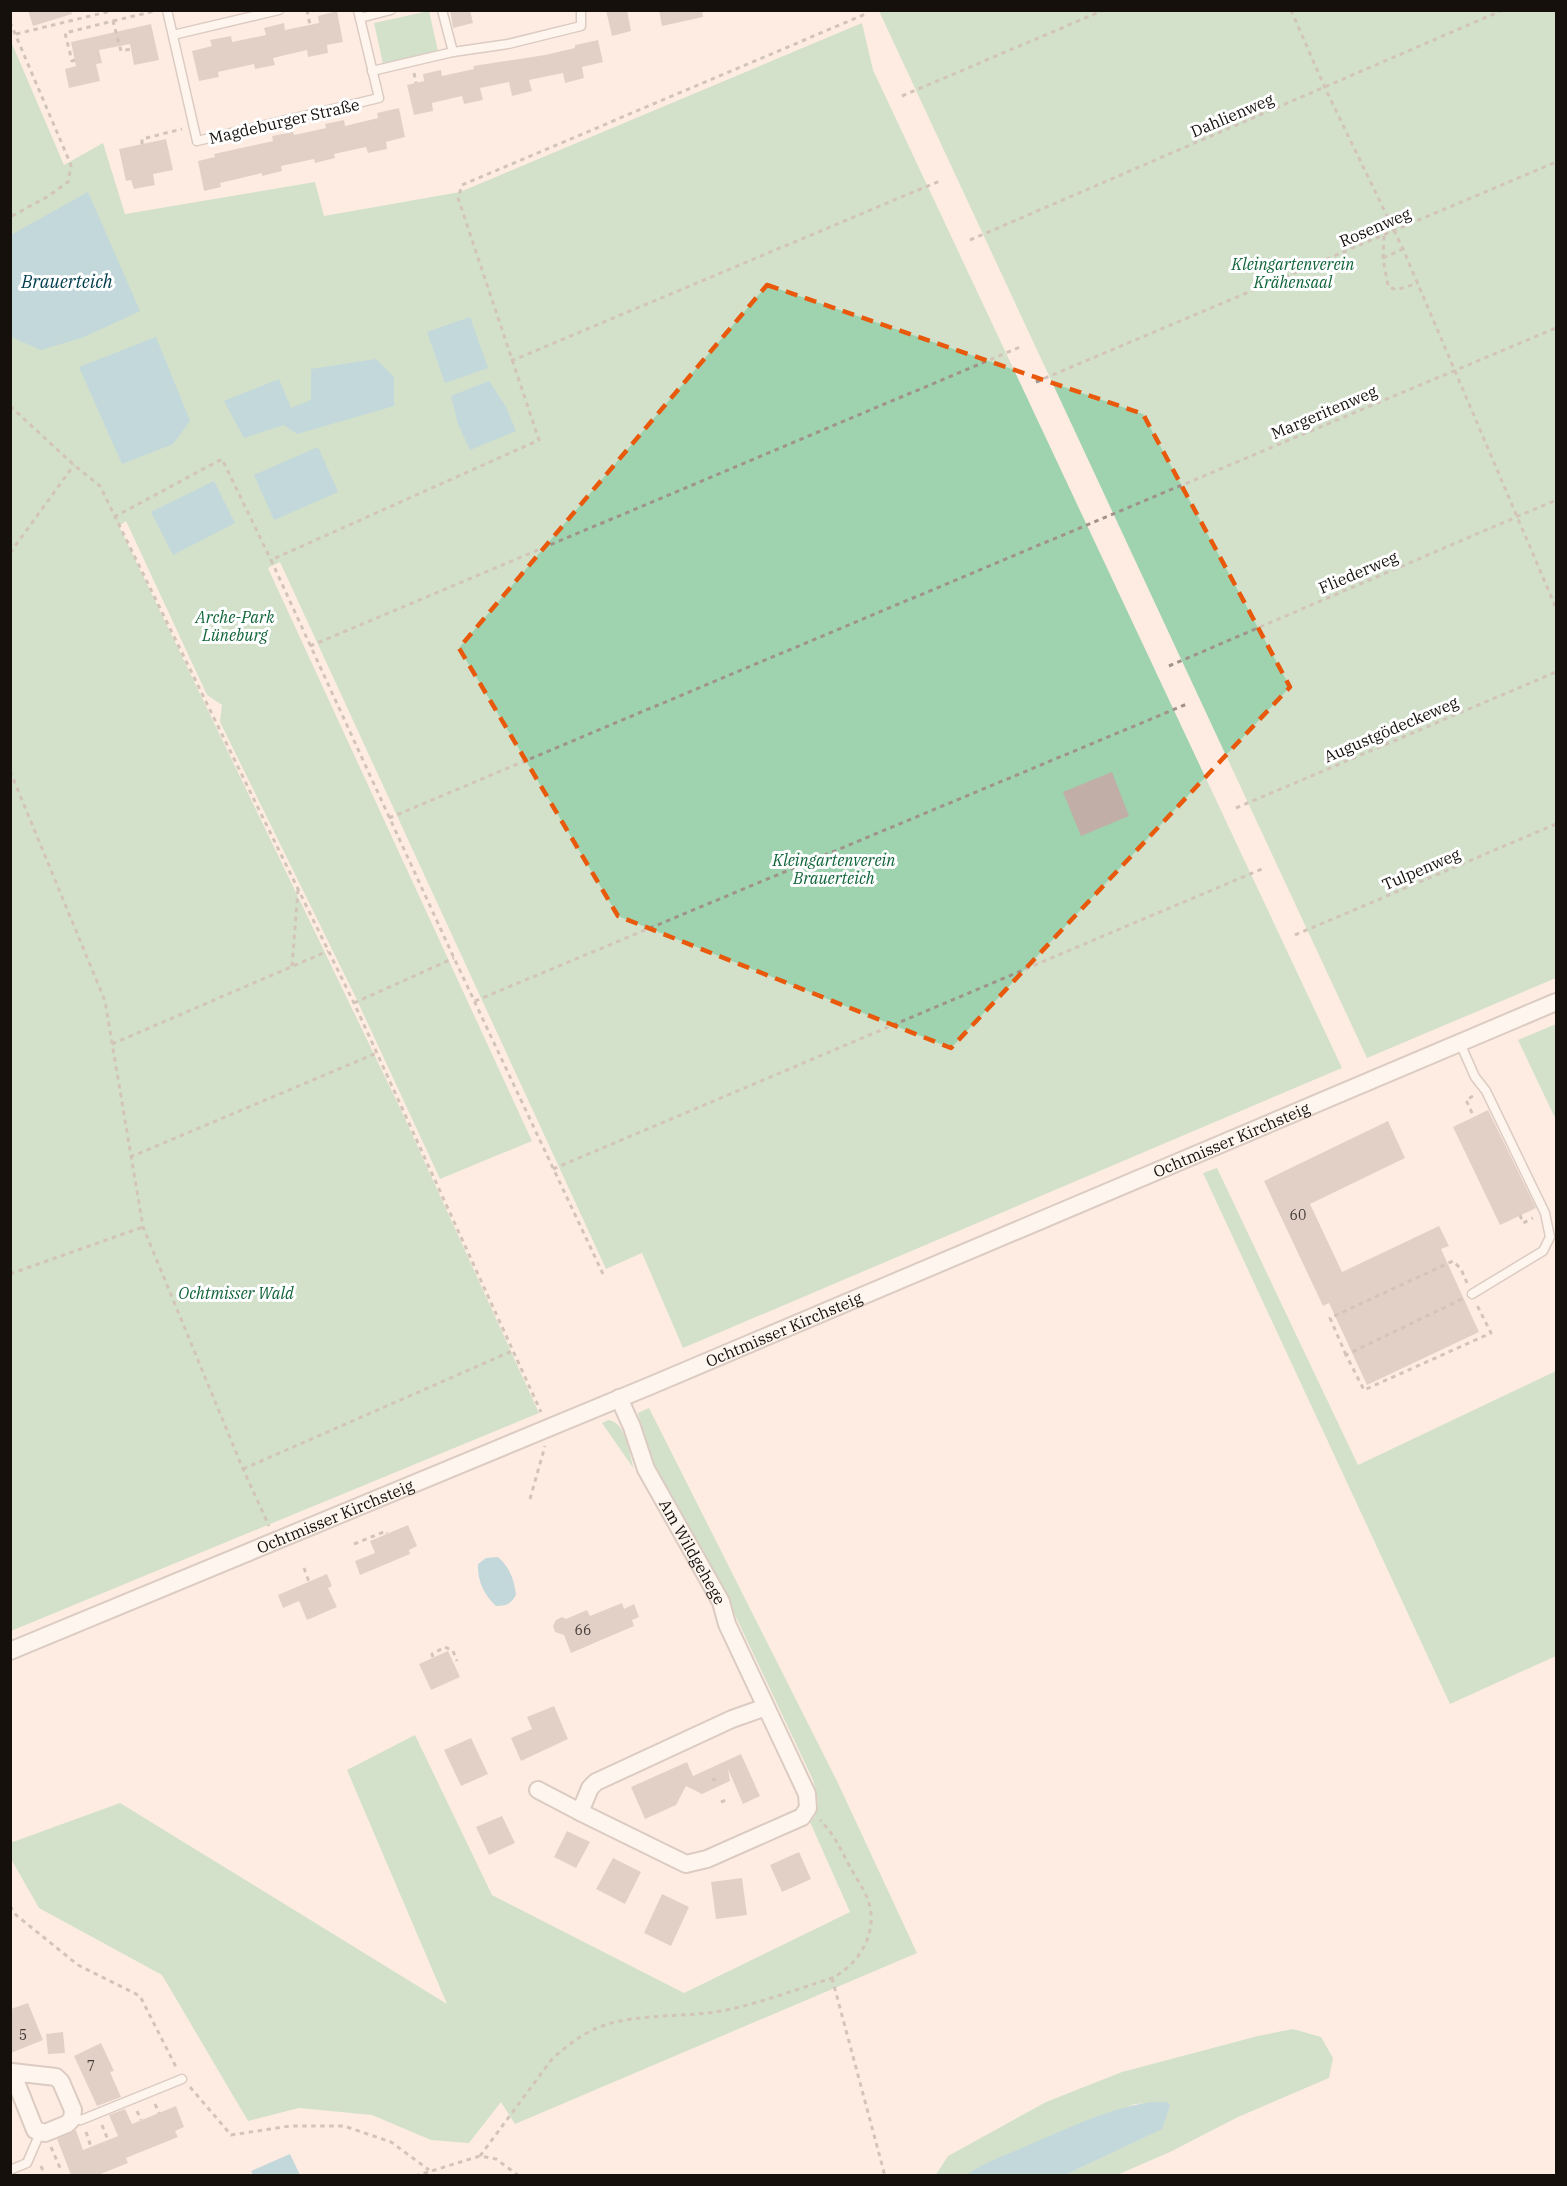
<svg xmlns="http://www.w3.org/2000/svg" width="1567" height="2186" font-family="'IBM Plex Serif',serif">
<rect width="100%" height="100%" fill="#feece2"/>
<g fill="#9fd2af">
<path d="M429 11 438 51 383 64 374 23Z"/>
<path d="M879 11H1556V978L1367 1058Z"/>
<path d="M862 23 873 70 1342 1068 683 1348 642 1253 606 1269 280 562 268 568 532 1141 440 1179 355 996 220 722 222 705 207 695 126 521 119 526 401 1110 539 1413 11 1631 10 39 64 165 103 143 125 214 315 182 324 216 460 192Z"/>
<path d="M1556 1024V1120L1518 1040Z"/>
<path d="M1217 1168 1358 1465 1556 1371V1656L1450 1704 1203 1173Z"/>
<path d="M649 1408 837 1781 917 1953 515 2124 501 2102 469 2143 431 2140 372 2115 299 2108 248 2121 162 1975 39 1908 11 1859 10 1843 120 1803 447 2004 347 1770 415 1735 492 1895 684 1993 850 1912 810 1822C823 1810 817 1795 813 1780L735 1615 732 1607 654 1463 639 1418 638 1413Z"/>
<path d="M608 1420C627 1422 629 1455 634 1469L602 1423Z"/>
<path d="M1293 2029 1321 2037 1333 2058 1329 2078 1238 2117 1170 2152 1117 2175H1065L1161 2129 1170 2106 1168 2102 1135 2104 1041 2140 967 2175 935 2176 948 2156 1046 2102 1122 2072 1258 2036Z"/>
</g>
<g fill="#7cbed3">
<path d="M88 192 140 311 84 337 41 350 11 337V235Z"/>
<path d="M470 317 488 368 445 383 427 332Z"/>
<path d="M156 337 190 421 173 444 122 464 79 367Z"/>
<path d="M376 359 394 377V406L297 434 284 425 244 438 224 401 279 379 291 408 311 400V369Z"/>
<path d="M489 381 506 407 516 431 470 450 458 424 451 396Z"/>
<path d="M318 447 338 492 274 520 254 475Z"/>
<path d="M214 481 235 523 173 555 151 512Z"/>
<path d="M498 1557C510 1568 514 1579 516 1595 511 1604 506 1606 496 1606 484 1595 477 1580 478 1564L486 1558Z"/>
<path d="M1154 2102H1168L1170 2106 1162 2129 1065 2175H967C981 2164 1001 2157 1017 2150 1058 2133 1111 2106 1154 2102Z"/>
<path d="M290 2154 300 2175H253L251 2171Z"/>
</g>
<g fill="#c1aea7">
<path d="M28 10H71L72 14 33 26Z"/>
<path d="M450 10H470L473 23 453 28Z"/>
<path d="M606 10H627L631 31 612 36Z"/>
<path d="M659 10H702L703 17 662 26Z"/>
<path d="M337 11 343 42 327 45 328 53 308 57 307 50 273 58 275 65 255 69 254 64 218 72 219 77 199 81 192 51 212 46 210 40 231 36 232 42 266 35 264 28 284 23 285 30 319 23 318 16Z"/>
<path d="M151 24 159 60 134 65 130 44 99 50 102 63 96 64 100 81 69 88 65 69 76 66 71 42Z"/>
<path d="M598 40 603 62 582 67 584 78 565 83 563 73 529 80 532 91 512 96 509 82 480 88 483 100 464 104 462 96 432 103 433 111 414 115 407 85 424 81 423 74 441 70 442 76 474 69 473 66 545 55 575 48V45Z"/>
<path d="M399 108 405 137 386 142 387 149 368 153 366 147 334 154 335 158 315 163 314 159 281 166 282 171 262 176V173L220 183 221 187 204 191 198 161 215 157 214 154 273 141 272 136 293 132 294 135 326 128 325 124 344 120 345 126 378 118 377 113Z"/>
<path d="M166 139 173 170 153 174 155 185 134 189 131 180 126 181 119 149Z"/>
<path d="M1112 772 1129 816 1081 836 1063 792Z"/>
<path d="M1488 1110 1536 1208 1500 1225 1453 1127Z"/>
<path d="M1388 1121 1405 1158 1310 1204 1342 1272 1439 1226 1449 1246 1441 1249 1479 1332 1367 1385 1329 1303 1323 1306 1264 1181Z"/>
<path d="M408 1525 417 1546 409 1550 410 1554 360 1575 355 1561 375 1553 370 1541Z"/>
<path d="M327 1574 332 1586 328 1588 337 1607 307 1620 299 1601 283 1608 278 1595Z"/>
<path d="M622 1603 624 1609 634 1604 639 1617 632 1620 634 1626 571 1653 564 1635 555 1632 553 1626 556 1620 562 1617 566 1619 587 1610 590 1616Z"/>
<path d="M448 1651 460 1677 431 1690 419 1664Z"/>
<path d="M554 1706 568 1739 521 1761 511 1738 532 1729 527 1717Z"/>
<path d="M471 1738 488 1774 461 1786 444 1750Z"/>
<path d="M741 1754 760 1796 743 1804 728 1769 730 1781 702 1794 686 1786 676 1805 645 1819 631 1787 687 1762 693 1776Z"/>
<path d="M502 1816 515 1843 489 1855 476 1827Z"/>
<path d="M567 1831 590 1842 576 1868 554 1857Z"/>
<path d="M799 1852 811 1879 782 1892 770 1865Z"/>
<path d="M613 1858 641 1872 625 1904 596 1889Z"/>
<path d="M742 1878 747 1915 716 1919 711 1882Z"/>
<path d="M662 1894 689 1907 671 1946 644 1933Z"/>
<path d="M28 2003 43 2040 11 2053V2009Z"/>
<path d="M63 2032 65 2053 48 2054 46 2034Z"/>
<path d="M101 2043 114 2071 110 2072 121 2097 97 2106 74 2056Z"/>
<path d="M176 2106 184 2127 175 2131 178 2137 126 2158 128 2163 98 2175H71L57 2139 76 2130 83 2150 118 2136 109 2115 125 2109 132 2124Z"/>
</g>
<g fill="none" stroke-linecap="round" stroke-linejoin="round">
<g stroke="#b3a299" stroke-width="11">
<g id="service">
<path d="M167 10 197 141 379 98 358 10"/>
<path d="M442 10 453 52"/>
<path d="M360 18 391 10"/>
<path d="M173 35 279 10"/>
<path d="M372 71 453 52 508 44 581 26V10"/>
<path d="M1460 1043 1475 1077 1486 1091 1545 1213 1550 1237 1543 1251 1472 1294"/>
<path d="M72 2119 81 2120 182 2079"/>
<path d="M10 2170 27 2163 40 2133"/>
</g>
</g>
<g stroke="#b3a299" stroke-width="20">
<g id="minor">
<path id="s1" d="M619 1398 632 1427 646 1469 721 1602 727 1624 807 1794 808 1808 802 1817 707 1859 686 1864 580 1812 590 1788 596 1782 732 1719 766 1707"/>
<path id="s2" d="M10 1651 652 1385 1556 1002"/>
<path d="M538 1790 580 1812"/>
<path d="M10 2072H12L56 2077 61 2082 73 2110 72 2119 67 2124 45 2133 35 2130 12 2072"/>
</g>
</g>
<g stroke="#a0938b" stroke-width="3" stroke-dasharray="4.5 4.5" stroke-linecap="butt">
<path d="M307 10 310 25"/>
<path d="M1291 10 1325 88 1403 249 1556 608"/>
<path d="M113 21 155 11"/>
<path d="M10 22 71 165 68 182 47 197 10 217"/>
<path d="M16 34 115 10"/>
<path d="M75 60 72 61 65 33 113 21 121 51 131 49"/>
<path d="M414 73 416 83"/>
<path d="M902 96 1104 10"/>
<path d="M142 144V139L182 129"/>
<path d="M1384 236 1383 258 1388 286 1396 290 1418 283"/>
<path d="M970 240 1503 10"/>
<path d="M1383 258 1403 249"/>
<path d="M511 361 942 180"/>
<path d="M1036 382 1556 162"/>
<path d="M10 406 74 465 100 486 354 1003 541 1412"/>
<path d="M114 517 222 459 271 560"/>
<path d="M10 553 74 465"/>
<path d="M310 646 1020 347"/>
<path d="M1169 666 1556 500"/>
<path d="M10 771 105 1001 143 1227 243 1469 269 1526"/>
<path d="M1236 808 1556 672"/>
<path d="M389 818 1556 328"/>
<path d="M1295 935 1556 824"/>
<path d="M292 966 298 890"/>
<path d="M475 1001 1187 704"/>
<path d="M354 1003 454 958"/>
<path d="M112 1044 328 951"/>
<path d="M1473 1096 1466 1100 1474 1117"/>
<path d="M130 1157 377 1053"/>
<path d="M553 1169 1264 868"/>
<path d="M1520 1215 1523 1223 1533 1218"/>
<path d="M10 1274 143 1227"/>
<path d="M603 1274 454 958 271 560 539 440 458 198 462 185 868 13"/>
<path d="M1462 1299 1346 1355 1364 1390 1491 1333 1477 1305"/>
<path d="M1346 1355 1330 1318 1453 1261 1461 1269 1467 1283"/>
<path d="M243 1469 512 1351"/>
<path d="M530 1499 545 1446"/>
<path d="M354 1544 386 1531 387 1533"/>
<path d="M304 1568 309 1582"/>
<path d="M433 1657 432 1654 445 1647 453 1651 457 1661"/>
<path d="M712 1780 716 1779"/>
<path d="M721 1802 726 1800"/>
<path d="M10 1906 16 1915 78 1965 140 1996 176 2067"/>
<path d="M832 1978 885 2176"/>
<path d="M190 2087 231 2135 290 2126H344L391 2142 429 2170"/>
<path d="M155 2104 159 2113"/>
<path d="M137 2111 141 2120"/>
<path d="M102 2125 108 2140"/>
<path d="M86 2132 91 2147"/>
<path d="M51 2147 61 2170"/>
<path d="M480 2156 552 2059C568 2045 584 2032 605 2025 640 2013 689 2018 727 2010 763 2002 798 1989 832 1978 860 1964 879 1931 868 1900 864 1889 856 1878 850 1867 841 1850 834 1834 820 1820"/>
<path d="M41 2166 45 2176"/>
<path d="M415 2176 480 2156 496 2159 519 2176"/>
</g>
<use href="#service" stroke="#fff" stroke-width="8"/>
<use href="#minor" stroke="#fff" stroke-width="16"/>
</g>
<path d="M0 0H1567V2186H0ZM767 285 1143 414 1290 687 951 1048 618 916 459 648Z" fill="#feece2" fill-opacity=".55" fill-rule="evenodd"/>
<path fill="none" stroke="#e8590c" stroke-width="4.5" stroke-dasharray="12 8" stroke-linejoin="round" d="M767 285 1143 414 1290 687 951 1048 618 916 459 648Z"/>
<g text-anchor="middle" stroke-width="6" stroke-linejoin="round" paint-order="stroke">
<g font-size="14" fill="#413834">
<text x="1298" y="1220">60</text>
<text x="583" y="1635">66</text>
<text x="23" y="2040">5</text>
<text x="91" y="2071">7</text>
</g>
<g font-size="16" fill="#16100d" stroke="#fff">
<text transform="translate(1232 115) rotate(-23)" y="6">Dahlienweg</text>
<text transform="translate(284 121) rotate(-13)" y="6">Magdeburger Straße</text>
<text transform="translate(1375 227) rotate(-23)" y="6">Rosenweg</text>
<text transform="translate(1324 412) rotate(-23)" y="6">Margeritenweg</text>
<text transform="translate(1358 572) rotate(-23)" y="6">Fliederweg</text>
<text transform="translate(1391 729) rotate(-23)" y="6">Augustgödeckeweg</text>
<text transform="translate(1421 869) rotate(-23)" y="6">Tulpenweg</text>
<text dy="6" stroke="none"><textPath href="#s2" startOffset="1324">Ochtmisser Kirchsteig</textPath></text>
<text dy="6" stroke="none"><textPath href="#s2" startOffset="838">Ochtmisser Kirchsteig</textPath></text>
<text dy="6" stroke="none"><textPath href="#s2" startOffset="352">Ochtmisser Kirchsteig</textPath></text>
<text dy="6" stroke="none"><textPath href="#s1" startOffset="171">Am Wildgehege</textPath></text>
</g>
<g font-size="16" font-style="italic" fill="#106439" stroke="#fff">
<text x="1293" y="270">Kleingartenverein<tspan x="1293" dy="18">Krähensaal</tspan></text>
<text x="235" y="623">Arche-Park<tspan x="235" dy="18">Lüneburg</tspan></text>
<text x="834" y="866">Kleingartenverein<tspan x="834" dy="18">Brauerteich</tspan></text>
<text x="236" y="1299">Ochtmisser Wald</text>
</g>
<g font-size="18" font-style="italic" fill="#003e4d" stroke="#fff">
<text x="67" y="288">Brauerteich</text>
</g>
</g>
<rect width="1567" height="2186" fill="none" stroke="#16100d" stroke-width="24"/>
</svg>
